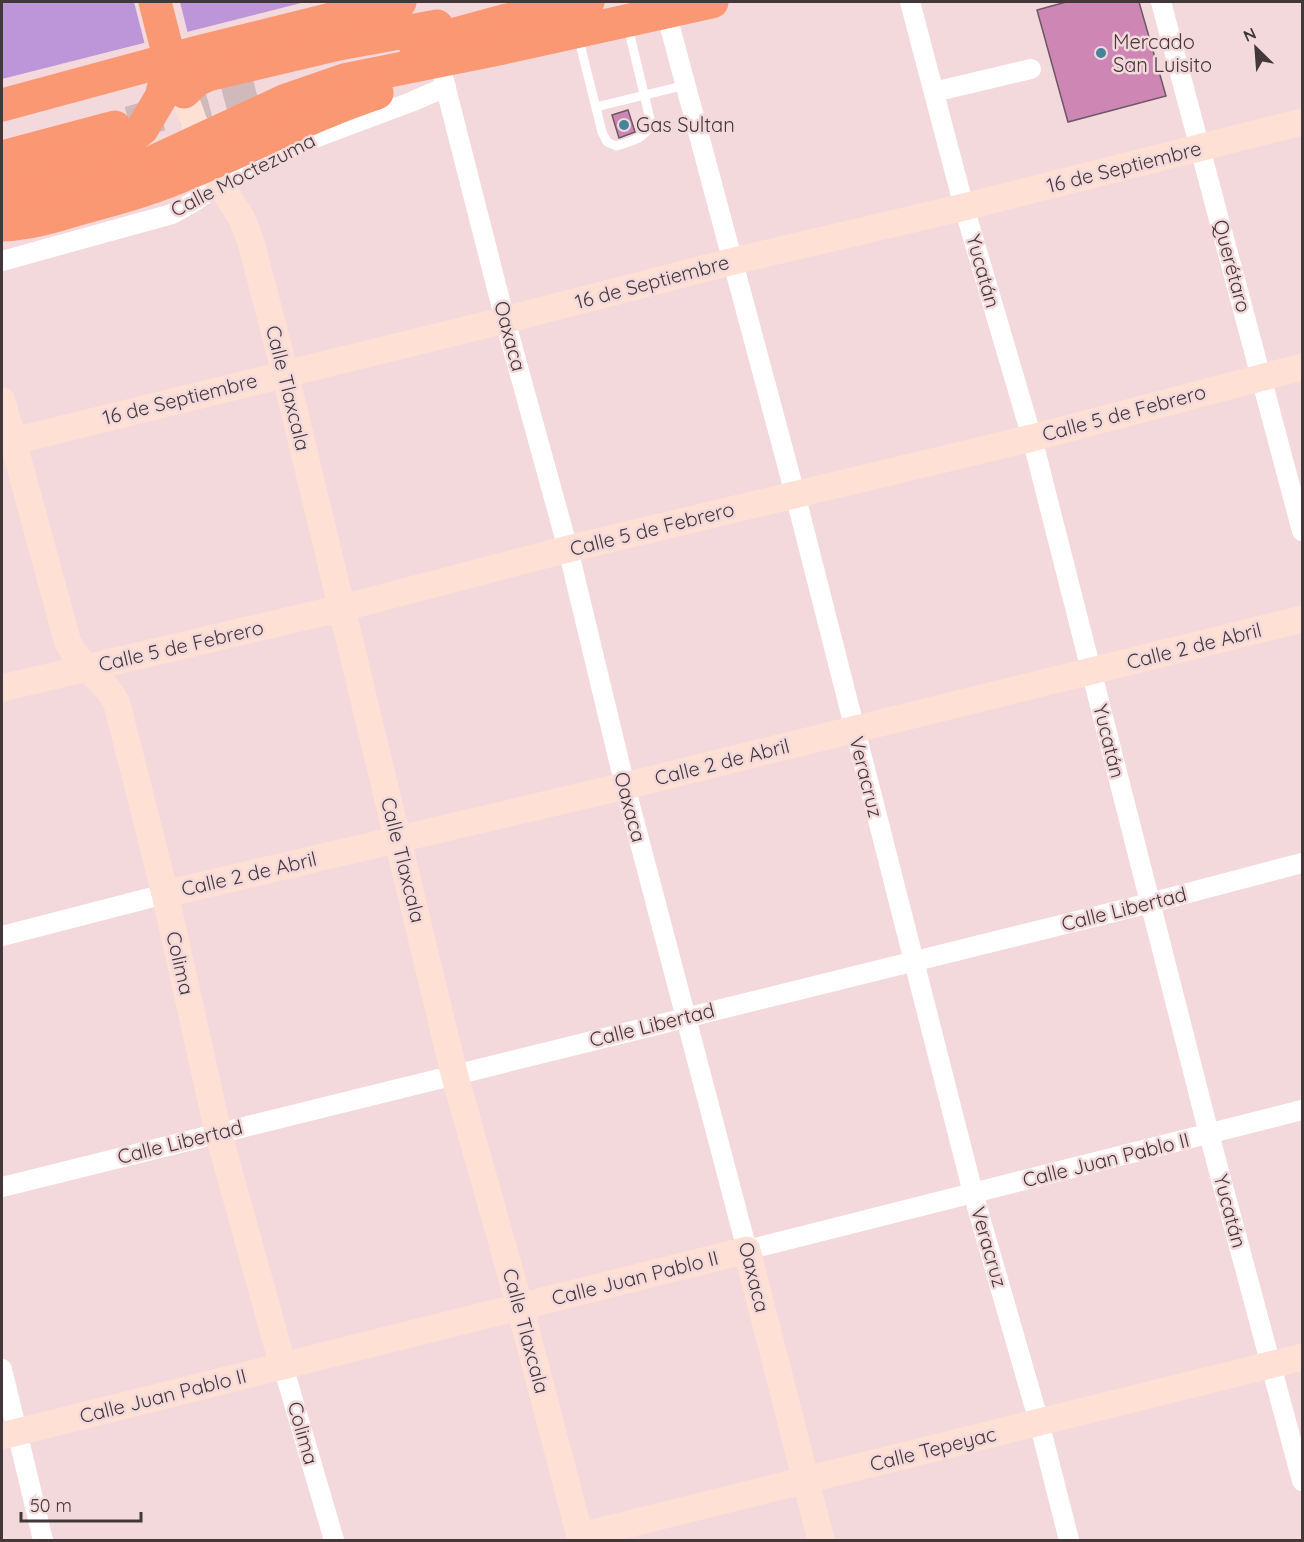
<svg xmlns="http://www.w3.org/2000/svg" width="1304" height="1542" font-family="Quicksand,sans-serif">
<rect width="100%" height="100%" fill="#f4d9dc"/>
<path fill="#bd95d9" d="M2 2H305L2 79Z"/>
<path fill="#f4d9dc" d="M134 2H180L188 34 145 45Z"/>
<g fill="#ce87b5" stroke="#6c5965" stroke-width="1.5">
<path d="M1066 2H1139L1166 96 1068 122 1037 10Z"/>
<path d="M628 110 635 132 619 138 612 115Z"/>
</g>
<g fill="none" stroke-linecap="round" stroke-linejoin="round">
<path stroke="#d0b9bb" stroke-width="33" stroke-dasharray="33 16" stroke-linecap="butt" d="M129 123 260 87"/>
<g stroke="#fff" stroke-width="9">
<path d="M578 36 602 132 607 142 616 146C632 141 649 139 650 119L628 27"/>
<path d="M596 107 686 85"/>
</g>
<g stroke="#fff" stroke-width="20">
<path d="M910 2 964 207 1032 438 1209 1134 1302 1481"/>
<path d="M1161 2 1302 531"/>
<path d="M666 12 795 494 973 1193 1039 1422 1069 1540"/>
<path d="M442 73 505 320 568 549 625 786 747 1250 1302 1110"/>
<path d="M934 92 1031 69"/>
<path d="M2 261 172 214 197 200 219 184 299 144 411 102 446 87"/>
<path d="M2 936 165 894"/>
<path d="M2 1187 1150 903 1302 863"/>
<path d="M283 1366 334 1540"/>
<path d="M2 1369 43 1540"/>
</g>
<g stroke="#fee0d5" stroke-width="27">
<path d="M176 74 213 173 242 219 251 242 285 373 454 1073 520 1307 580 1536 1302 1357"/>
<path d="M2 401 68 643C82 670 104 677 117 704L165 894 218 1132 283 1366"/>
<path d="M2 444 505 320 734 261 964 207 1302 122"/>
<path d="M2 688 342 608 568 549 1032 438 1302 367"/>
<path d="M165 894 625 786 1302 619"/>
<path d="M2 1436 747 1250 821 1540"/>
</g>
<g stroke="#fb9874" stroke-width="33">
<path d="M415 45 507 20 588 2"/>
<path d="M184 92 197 80 208 75 339 44 437 26"/>
<path d="M2 105 198 52 400 2"/>
<path d="M2 157 115 127"/>
<path d="M2 179 79 162 103 155 121 146 142 129 161 97 170 61 155 2"/>
<path d="M2 204 103 180 144 166 286 100 344 80 503 48 712 2"/>
<path d="M2 225C29 224 56 216 82 208 119 198 156 188 191 172 254 146 313 114 377 93"/>
</g>
</g>
<g fill="#458599" stroke="#f4d9dc" stroke-width="2">
<circle cx="1101" cy="53" r="6"/>
<circle cx="624" cy="125" r="6"/>
</g>
<g text-anchor="middle" stroke-width="5" stroke-linejoin="round" paint-order="stroke">
<g font-size="20" fill="#423839" stroke="#f4d9dc" text-anchor="start">
<text x="1113" y="49">Mercado<tspan x="1113" dy="23">San Luisito</tspan></text>
<text x="636" y="132">Gas Sultan</text>
</g>
<g font-size="20" fill="#423839" stroke="#f4d9dc">
<text transform="translate(1124 167) rotate(-14)" y="7">16 de Septiembre</text>
<text transform="translate(243 175) rotate(-27)" y="7">Calle Moctezuma</text>
<text transform="translate(1232 266) rotate(75)" y="7">Querétaro</text>
<text transform="translate(983 271) rotate(74)" y="7">Yucatán</text>
<text transform="translate(652 282) rotate(-15)" y="7">16 de Septiembre</text>
<text transform="translate(510 336) rotate(75)" y="7">Oaxaca</text>
<text transform="translate(288 388) rotate(76)" y="7">Calle Tlaxcala</text>
<text transform="translate(180 399) rotate(-14)" y="7">16 de Septiembre</text>
<text transform="translate(1124 413) rotate(-15)" y="7">Calle 5 de Febrero</text>
<text transform="translate(652 529) rotate(-14)" y="7">Calle 5 de Febrero</text>
<text transform="translate(181 646) rotate(-13)" y="7">Calle 5 de Febrero</text>
<text transform="translate(1194 646) rotate(-14)" y="7">Calle 2 de Abril</text>
<text transform="translate(1109 741) rotate(76)" y="7">Yucatán</text>
<text transform="translate(722 762) rotate(-14)" y="7">Calle 2 de Abril</text>
<text transform="translate(866 777) rotate(76)" y="7">Veracruz</text>
<text transform="translate(630 807) rotate(75)" y="7">Oaxaca</text>
<text transform="translate(403 860) rotate(76)" y="7">Calle Tlaxcala</text>
<text transform="translate(249 874) rotate(-13)" y="7">Calle 2 de Abril</text>
<text transform="translate(1124 909) rotate(-14)" y="7">Calle Libertad</text>
<text transform="translate(180 963) rotate(77)" y="7">Colima</text>
<text transform="translate(652 1025) rotate(-14)" y="7">Calle Libertad</text>
<text transform="translate(180 1142) rotate(-14)" y="7">Calle Libertad</text>
<text transform="translate(1106 1160) rotate(-14)" y="7">Calle Juan Pablo II</text>
<text transform="translate(1230 1211) rotate(75)" y="7">Yucatán</text>
<text transform="translate(989 1247) rotate(74)" y="7">Veracruz</text>
<text transform="translate(754 1277) rotate(76)" y="7">Oaxaca</text>
<text transform="translate(635 1278) rotate(-14)" y="7">Calle Juan Pablo II</text>
<text transform="translate(526 1331) rotate(75)" y="7">Calle Tlaxcala</text>
<text transform="translate(163 1396) rotate(-14)" y="7">Calle Juan Pablo II</text>
<text transform="translate(303 1433) rotate(74)" y="7">Colima</text>
<text transform="translate(933 1449) rotate(-14)" y="7">Calle Tepeyac</text>
</g>
</g>
<rect width="1304" height="1542" fill="none" stroke="#423839" stroke-width="6"/>
<g transform="translate(1256 48) rotate(335)" stroke="#f4d9dc" stroke-width="4.5" paint-order="stroke">
<path d="M0-4.5L10 22L0 15L-10 22Z" fill="#423839"/>
<text y="-9" font-size="16" font-weight="bold" text-anchor="middle" fill="#423839">N</text>
</g>
<path d="M21 1512v9h120v-9" fill="none" stroke="#423839" stroke-width="3"/>
<text x="30" y="1512" font-size="18" fill="#423839" stroke="#f4d9dc" stroke-width="4.5" paint-order="stroke">50 m</text>
</svg>
